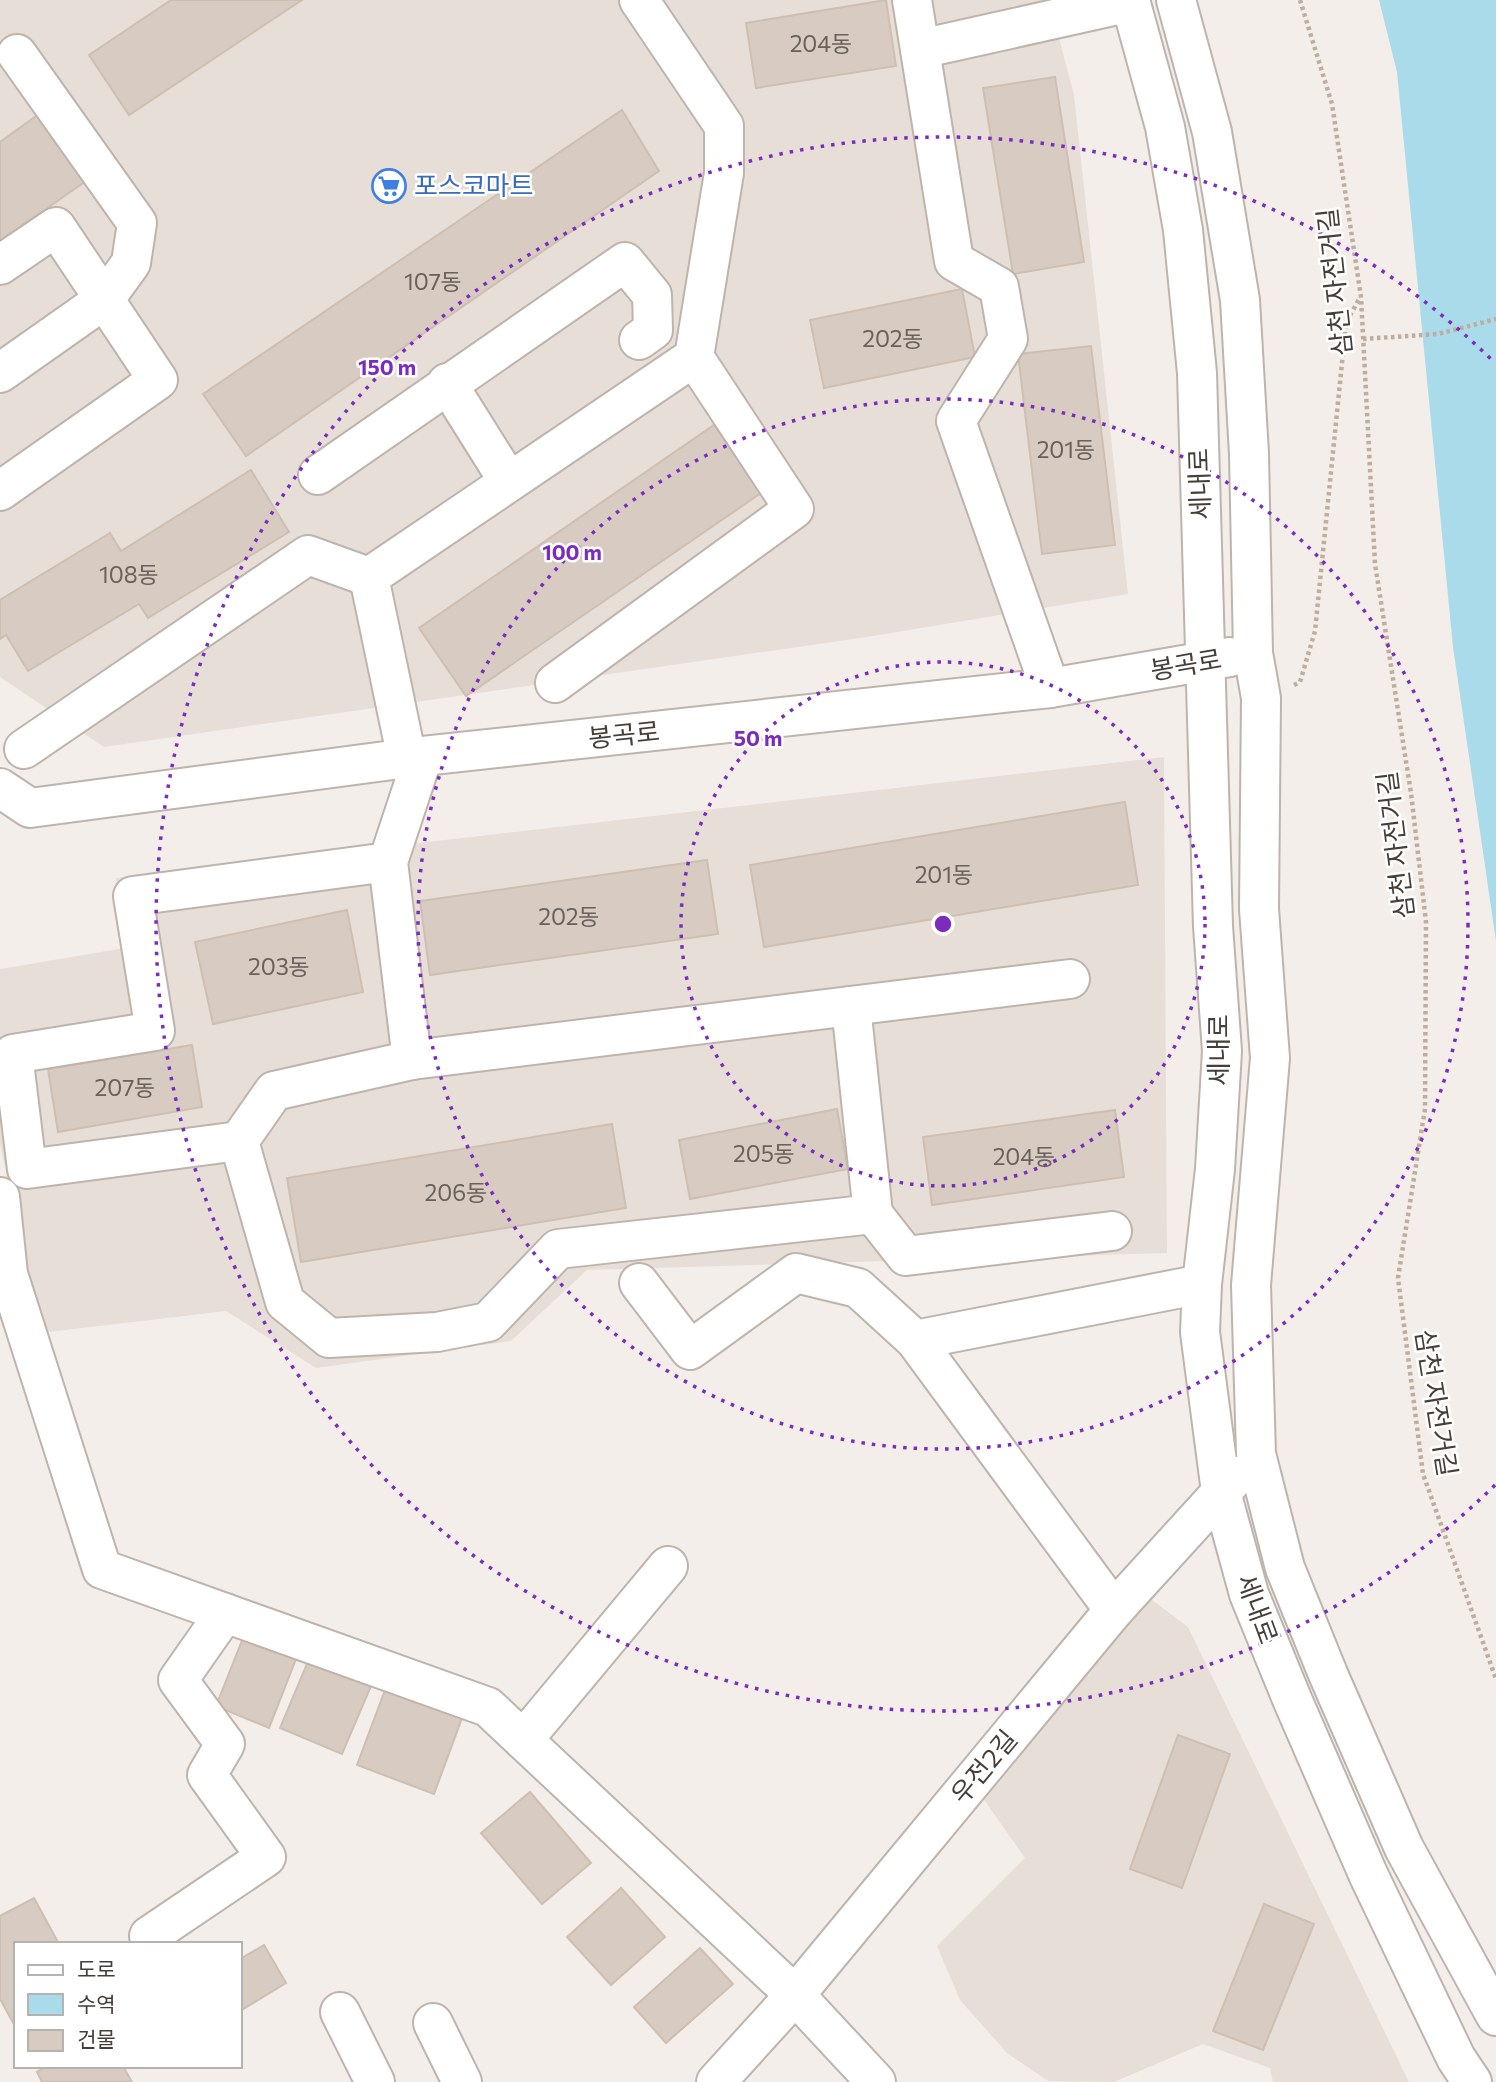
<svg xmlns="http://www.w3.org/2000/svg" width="1496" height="2082" font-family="Commissioner,'Noto Sans KR',sans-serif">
<rect width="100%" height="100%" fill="#f3eee9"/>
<g fill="#e7dfd7">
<path d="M0 0H1049L1074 95 1128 594 867 637 104 747 0 677Z"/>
<path d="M1164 757 1167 1253 587 1270 511 1341 316 1368 226 1311 40 1333 0 1144V969L125 948 116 878Z"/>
<path d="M1147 1596 1188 1627 1409 2082H1273L1270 2068 1203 2044 1114 2082 1048 2081 1007 2053 960 2000 937 1946 1025 1858 982 1797Z"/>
</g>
<path fill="#a9dbeb" d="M1379 0H1496V941L1453 647 1397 72Z"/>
<g fill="#d7cbc2" stroke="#cebfb2" stroke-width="2">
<path d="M171 0H302L129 115 89 55Z"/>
<path d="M886 0 896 66 756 88 746 23Z"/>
<path d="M1055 77 1084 262 1013 274 983 88Z"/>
<path d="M622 110 659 171 246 456 203 394Z"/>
<path d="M39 114 86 181 0 241V142Z"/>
<path d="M962 289 975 357 824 388 810 320Z"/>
<path d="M1091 346 1115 545 1042 554 1018 354Z"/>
<path d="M714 425 761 493 466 696 419 628Z"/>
<path d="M251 470 289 532 148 618 139 604 28 671 6 635 0 639V600L110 533 121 551Z"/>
<path d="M1125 802 1138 885 764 947 750 865Z"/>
<path d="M707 860 718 934 430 975 420 901Z"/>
<path d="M347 910 363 992 213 1024 195 942Z"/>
<path d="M192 1045 202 1107 58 1132 48 1069Z"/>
<path d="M837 1109 848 1169 690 1199 679 1140Z"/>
<path d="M1115 1110 1124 1177 932 1205 923 1137Z"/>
<path d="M612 1124 626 1208 301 1262 287 1178Z"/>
<path d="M243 1638 296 1659 269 1728 216 1706Z"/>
<path d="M309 1659 371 1686 342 1754 280 1728Z"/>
<path d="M385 1690 462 1718 434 1794 357 1765Z"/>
<path d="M1178 1735 1230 1754 1182 1888 1130 1869Z"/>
<path d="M530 1792 591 1863 542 1904 481 1833Z"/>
<path d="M621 1888 665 1937 611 1985 567 1937Z"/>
<path d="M34 1898 59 1944H16V2028L0 1999V1916Z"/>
<path d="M1264 1904 1314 1924 1263 2050 1213 2031Z"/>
<path d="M264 1945 286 1983 240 2011V1959Z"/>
<path d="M700 1948 733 1984 666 2043 634 2007Z"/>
<path d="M47 2066H123L132 2082H42L37 2072Z"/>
</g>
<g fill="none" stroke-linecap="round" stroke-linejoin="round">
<g stroke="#beb4ac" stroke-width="42">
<g id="minor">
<path d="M912 0 954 261 999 287 1008 339 956 421 1050 688"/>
<path d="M1130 0 1165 127 1183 230 1197 373 1213 926 1222 1051 1215 1169 1202 1284 1200 1332 1221 1492 1249 1594 1292 1699 1368 1874 1456 2058 1472 2082"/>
<path d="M1176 0 1212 132 1240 300 1249 454 1253 653 1261 698 1259 909 1270 1058 1251 1285 1256 1454 1285 1568 1328 1674 1404 1848 1496 2016"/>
<path d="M920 49 1131 2"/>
<path d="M0 265 56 227 158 380 0 491"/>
<path d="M0 373 105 299 131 263 137 223 17 54"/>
<path d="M447 383 509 482"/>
<path d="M318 475 625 262 652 295 653 330 639 340"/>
<path d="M555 683 794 509 694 357"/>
<path d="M24 749 308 555 369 577"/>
<path d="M407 759 369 577 694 357 724 173V126L639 0"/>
<path d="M0 788 30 808 423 756 1050 688 1230 657"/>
<path d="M388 862 133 896 155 1031 13 1054 27 1169 239 1141 274 1091 412 1060 388 862 423 756"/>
<path d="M851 1006 873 1214"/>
<path d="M412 1060 1070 979"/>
<path d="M239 1141 285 1302 329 1338 437 1332 488 1322 558 1249 873 1214 906 1256 1112 1231"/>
<path d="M0 1197 8 1274 102 1569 488 1707 795 1995 716 2082"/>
<path d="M639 1283 690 1350 796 1273 858 1288 915 1340 1202 1284"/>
<path d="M915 1340 1114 1610"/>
<path d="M523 1740 668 1566"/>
<path d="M149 1936 266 1857 207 1775 225 1744 178 1680 225 1613"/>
<path d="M340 2012 375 2082"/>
<path d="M433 2023 462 2082"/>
<path d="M876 2082 795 1995 1114 1610 1236 1476"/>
</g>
</g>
<g stroke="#bfae9e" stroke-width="4.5" stroke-dasharray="3.5 3.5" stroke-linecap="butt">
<path d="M1300 0 1332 104 1361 297 1375 564 1411 793 1426 922 1425 1109 1398 1278 1423 1474 1496 1679"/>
<path d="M1363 339 1438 334 1496 319"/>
<path d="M1294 685 1300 682 1315 631 1346 323 1359 299"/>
</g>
<use href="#minor" stroke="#fff" stroke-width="38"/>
</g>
<g fill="none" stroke="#7b2cbf" stroke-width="3.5" stroke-dasharray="3.5 7">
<circle cx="943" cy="924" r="262"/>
<circle cx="943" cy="924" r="525"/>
<path d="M1495 1485A787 787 0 1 1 1495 363"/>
</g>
<defs>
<g id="supermarket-ring" transform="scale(1.75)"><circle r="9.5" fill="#fff" stroke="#3f7fe0" stroke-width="1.5"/><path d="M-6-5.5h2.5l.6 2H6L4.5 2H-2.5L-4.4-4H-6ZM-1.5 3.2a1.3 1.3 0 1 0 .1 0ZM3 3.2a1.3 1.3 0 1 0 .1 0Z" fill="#3f7fe0"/></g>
</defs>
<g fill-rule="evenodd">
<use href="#supermarket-ring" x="389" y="186"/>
</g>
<g text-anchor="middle" stroke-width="5" stroke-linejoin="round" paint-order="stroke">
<g font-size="23" fill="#6a615a">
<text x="821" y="52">204동</text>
<text x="433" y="290">107동</text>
<text x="893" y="347">202동</text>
<text x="1066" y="458">201동</text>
<text x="129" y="583">108동</text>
<text x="944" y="883">201동</text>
<text x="569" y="925">202동</text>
<text x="279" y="975">203동</text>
<text x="125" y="1096">207동</text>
<text x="764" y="1162">205동</text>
<text x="1024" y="1165">204동</text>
<text x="456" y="1201">206동</text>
</g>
<g font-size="26" fill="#366cbe" stroke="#fff" text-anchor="start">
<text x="414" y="195">포스코마트</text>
</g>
<g font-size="26" fill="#463e38" stroke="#fff">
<text transform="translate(1335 282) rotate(-96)" y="9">삼천 자전거길</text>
<text transform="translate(1200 484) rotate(-92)" y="9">세내로</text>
<text transform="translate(1186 665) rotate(-10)" y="9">봉곡로</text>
<text transform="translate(624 735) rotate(-6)" y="9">봉곡로</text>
<text transform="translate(1396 845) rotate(-97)" y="9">삼천 자전거길</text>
<text transform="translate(1219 1050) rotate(-90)" y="9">세내로</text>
<text transform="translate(1436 1403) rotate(81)" y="9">삼천 자전거길</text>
<text transform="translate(1257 1609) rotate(70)" y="9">세내로</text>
<text transform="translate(984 1767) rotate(-50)" y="9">우전2길</text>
</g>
</g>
<circle cx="943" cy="924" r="10" fill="#7b2cbf" stroke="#fff" stroke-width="3.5"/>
<g font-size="21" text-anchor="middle" font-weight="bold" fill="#7b2cbf" stroke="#fff" stroke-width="5" stroke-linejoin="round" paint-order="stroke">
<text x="387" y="375">150 m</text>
<text x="572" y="560">100 m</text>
<text x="758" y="746">50 m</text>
</g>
<rect x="14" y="1942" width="228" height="126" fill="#ffffff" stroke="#b5b2af" stroke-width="2"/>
<rect x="28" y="1965" width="35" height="10" fill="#ffffff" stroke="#b5b2af" stroke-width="2"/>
<text x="77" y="1977" font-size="21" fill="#463e38">도로</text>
<rect x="28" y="1994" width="35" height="21" fill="#a9dbeb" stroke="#b5b2af" stroke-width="2"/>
<text x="77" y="2012" font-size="21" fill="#463e38">수역</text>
<rect x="28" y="2030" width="35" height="21" fill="#d7cbc2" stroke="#b5b2af" stroke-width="2"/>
<text x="77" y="2047" font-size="21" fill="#463e38">건물</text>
</svg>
